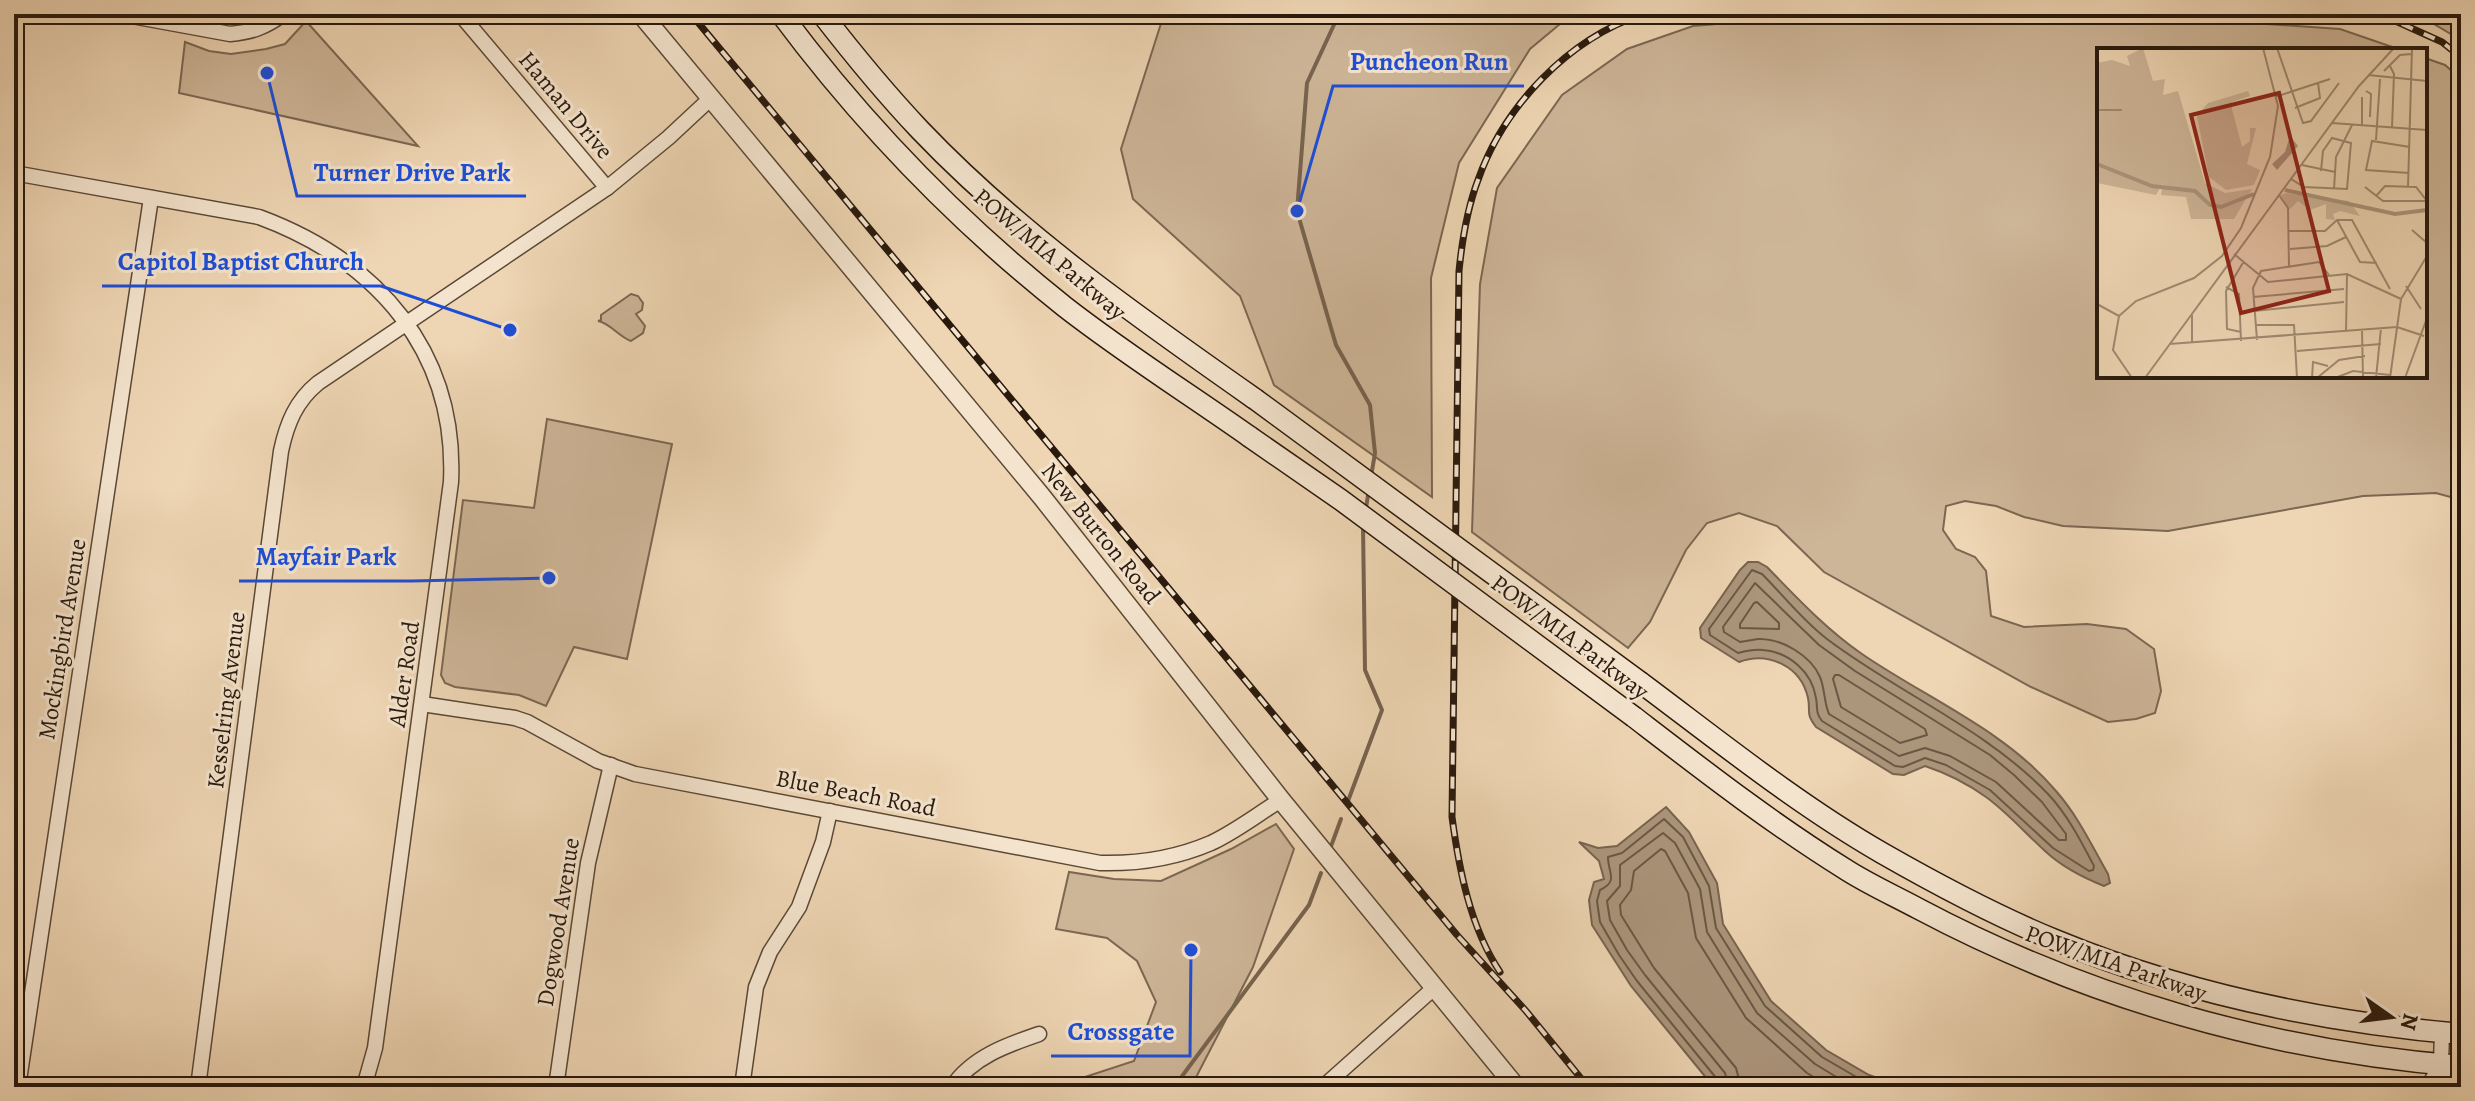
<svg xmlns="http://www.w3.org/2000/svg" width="2475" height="1101" font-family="Alegreya,serif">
<rect width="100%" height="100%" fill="#eed5b3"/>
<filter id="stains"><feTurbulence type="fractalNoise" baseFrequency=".0025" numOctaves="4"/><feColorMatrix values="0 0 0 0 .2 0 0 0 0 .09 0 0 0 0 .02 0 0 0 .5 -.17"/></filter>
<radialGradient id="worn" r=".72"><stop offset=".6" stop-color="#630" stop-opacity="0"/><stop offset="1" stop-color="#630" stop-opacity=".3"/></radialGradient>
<g fill="#cdb597" stroke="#7b6752" stroke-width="2">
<path d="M1164 14H1572L1530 49 1459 163 1431 278 1432 497 1274 385 1240 296 1133 199 1121 149Z"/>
<path d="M2417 14H2461V40Z"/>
<path d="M1789 18H2180L2340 29 2401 50H2099V376H2425V58L2445 65 2461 79V500L2436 493 2363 496 2168 531 2063 526 2024 517 1996 506 1965 501 1946 506 1943 530 1956 549 1975 557 1986 571 1991 616 2024 627 2087 624 2126 629 2154 649 2161 691 2155 713 2136 719 2108 722 2031 687 1824 572 1777 526 1739 513 1707 523 1686 550 1650 622 1628 648 1472 532 1480 284 1497 188 1562 95 1627 49 1693 26Z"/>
<path d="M306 21 418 146 179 93 185 42 209 51 231 54 266 49 285 44Z"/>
<path d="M631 294 638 296 643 303 642 310 636 314 645 326 643 333 631 341C618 336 610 323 598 321L601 320V315Z"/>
<path d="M547 419 672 444 627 659 574 647 546 706 519 695 455 687 445 683 441 675 463 500 534 508Z"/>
<path d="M1276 824 1294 849 1253 967 1191 1087H1038L1040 1085 1085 1077 1134 1061 1156 1002 1137 961 1107 938 1056 929 1069 872 1114 879 1161 881 1231 849Z"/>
</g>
<g fill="#ab957b" stroke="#77634f" stroke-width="2">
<path d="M1748 562H1758L1767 567C1797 598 1826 629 1862 654 1926 698 2005 730 2056 791 2078 816 2092 846 2108 874L2110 883 2104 886C2084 878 2061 866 2045 851 2025 833 2008 813 1986 797 1968 784 1946 773 1925 766L1904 775 1893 774 1816 727C1805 712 1811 713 1808 698 1801 666 1768 651 1739 662L1701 638 1700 628 1740 570Z"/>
<path d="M1666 807 1689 832 1717 883 1723 924 1771 1001 1826 1050 1869 1075 1903 1087H1714L1708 1080 1631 986 1592 925 1589 900 1594 882 1604 879 1599 861 1579 842 1598 848 1617 846Z"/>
</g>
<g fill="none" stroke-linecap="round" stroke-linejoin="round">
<g stroke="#6a5744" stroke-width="2">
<path d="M1752 570 1762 574C1783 595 1803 621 1827 639 1898 693 1985 728 2048 794 2067 814 2081 841 2094 866L2093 870 2089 871 2053 848 1990 790 1946 765 1925 758 1903 767 1895 766 1822 721C1815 712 1818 708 1816 698 1812 672 1789 652 1763 650 1755 649 1746 651 1738 653L1710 635 1709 629Z"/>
<path d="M1755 583 1819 645 1855 671 1990 755 2014 775 2042 802 2066 834V840H2059L1996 782 1950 756 1925 748 1899 756 1829 714C1824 703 1825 689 1820 677 1811 656 1782 638 1758 639 1752 640 1746 641 1740 642L1724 632 1723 627Z"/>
<path d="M1757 602 1779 623V629L1740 628V624L1754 603Z"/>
<path d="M1835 675H1839L1925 729 1927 735 1900 743 1841 707 1833 679Z"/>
<path d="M1719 1087 1717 1079 1637 981 1619 955 1600 922 1597 901 1600 890C1619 881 1608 873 1608 857L1622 853 1664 819 1683 837 1709 886 1716 928 1765 1006 1822 1057 1865 1082 1878 1087"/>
<path d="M1729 1087 1725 1073 1645 975 1627 950 1610 920 1607 901 1620 886V865L1663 833 1675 843 1700 889 1707 932 1757 1013 1815 1064 1853 1087"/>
<path d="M1741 1087 1736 1068 1654 968 1621 915 1620 905 1631 890 1634 871 1661 849 1665 851 1688 893 1696 938 1746 1018 1807 1073 1830 1087"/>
</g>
<g stroke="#77634f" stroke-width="4">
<path d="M1339 14 1307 83 1297 211 1336 345 1370 405 1375 453 1371 477"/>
<path d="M1366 508 1369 489"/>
<path d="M1348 801 1382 710 1365 670 1363 525"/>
<path d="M1330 849 1341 819"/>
<path d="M1174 1087 1309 905 1321 873"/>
</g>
<g stroke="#5a4836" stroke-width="17">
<g id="minor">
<path d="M121 14 230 34C252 32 266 27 283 14"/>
<path d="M460 14 607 188"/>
<path d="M14 173 259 217C378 261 457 352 451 482L375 1048 364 1087"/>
<path d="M422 704 515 718 527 722 598 761 635 774 1100 863C1138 864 1176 858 1211 843 1235 832 1258 814 1281 800"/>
<path d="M2442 1032 2441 1064 2449 1087"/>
<path d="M18 1087 151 198"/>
<path d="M198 1087 281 451C287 423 296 401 318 383L607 188 668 138 711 98"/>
<path d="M556 1087 588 863 611 765"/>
<path d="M742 1087 756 987 770 952 799 907 823 842 830 811"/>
<path d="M952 1087C972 1057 1007 1045 1039 1034"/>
<path d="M1323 1087 1434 988"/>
<path d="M2428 1087 2441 1064"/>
</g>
</g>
<g stroke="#5a4836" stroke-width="21">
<path id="tertiary" d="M641 14 1042 497 1281 800 1516 1087"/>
</g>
<g stroke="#29190d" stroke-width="23">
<g id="secondary">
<path d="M781 14C863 124 958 222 1065 307 1124 353 1189 394 1250 437"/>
<path d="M822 14C853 54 885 93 920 130 1019 234 1138 317 1255 399"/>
<path d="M1640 682C1719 741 1797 804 1882 853 1938 885 1996 916 2055 940 2183 993 2324 1022 2461 1034"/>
<path d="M1634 717C1703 770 1771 823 1845 869 1868 884 1895 896 1919 909 2087 998 2272 1051 2461 1066"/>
</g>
</g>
<use href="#minor" stroke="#f4e4ce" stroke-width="14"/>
<use href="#tertiary" stroke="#f4e4ce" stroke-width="18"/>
<use href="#secondary" stroke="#f4e4ce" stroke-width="20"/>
<g stroke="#29190d" stroke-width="7">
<g id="rail">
<path d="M691 14 1457 935 1526 1011 1588 1087"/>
<path d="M2380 14 2442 42 2461 57"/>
<path d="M1500 972C1470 927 1459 869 1452 817L1459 271C1462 241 1467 209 1478 180 1504 106 1568 39 1643 14"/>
</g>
</g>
<use href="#rail" stroke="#f4e4ce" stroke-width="4" stroke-dasharray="12" stroke-linecap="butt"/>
<g stroke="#29190d" stroke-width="23" stroke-linecap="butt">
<g id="secondary-bridge">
<path d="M1255 399 1640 682"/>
<path d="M1250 437 1341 500 1634 717"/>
</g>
</g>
<use href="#secondary-bridge" stroke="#f4e4ce" stroke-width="20"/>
</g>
<g text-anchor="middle" stroke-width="6" stroke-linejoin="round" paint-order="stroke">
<g font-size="24" fill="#29190d" stroke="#f4e4ce">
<text transform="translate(566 105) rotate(50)" y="8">Haman Drive</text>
<text transform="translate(1050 254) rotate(40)" y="8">POW/MIA Parkway</text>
<text transform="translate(1101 533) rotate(51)" y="8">New Burton Road</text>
<text transform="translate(1570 637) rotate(37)" y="8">POW/MIA Parkway</text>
<text transform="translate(62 639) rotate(-81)" y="8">Mockingbird Avenue</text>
<text transform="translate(404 674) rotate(-82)" y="8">Alder Road</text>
<text transform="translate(226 700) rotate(-83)" y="8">Kesselring Avenue</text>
<text transform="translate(856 793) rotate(11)" y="8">Blue Beach Road</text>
<text transform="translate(558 922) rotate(-81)" y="8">Dogwood Avenue</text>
<text transform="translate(2116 963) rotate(19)" y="8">POW/MIA Parkway</text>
</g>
</g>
<g transform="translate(2097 48)">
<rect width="330" height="330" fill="#eed5b3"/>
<path d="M46 0 56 33 68 31 66 47 81 43 108 135 128 145 155 141 137 171H94L89 149 64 147 66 135 59 147 0 135V15L15 12 33 18 30 8ZM151 43 153 48 135 54V61L145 99 153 93V80H159L150 116 163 122 157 137 129 142 112 129 100 68 111 55ZM189 145 252 153 263 168 243 163 236 166 238 172 229 171V156L213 162 201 153 192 162 184 147Z" fill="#cdb597"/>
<path d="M193 88 201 98 180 122 175 116 188 104Z" fill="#ab957b"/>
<path fill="none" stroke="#ab957b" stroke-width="4" d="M0 116 55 138 98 143 113 157 124 159 157 146M188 142 298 166 330 162"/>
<path fill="none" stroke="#9f8a71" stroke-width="2" d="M180 0 206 75 214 73 242 35M293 18 297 26 295 80M287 23 303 7 314 6M271 27 330 33M269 43 274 46 273 69M178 49 233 31M198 60 223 50 221 35M0 62H25M235 75 330 82M265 78V49M279 92 283 31M205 117 238 124M312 125 269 122 275 93 313 99M194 131 207 139 250 141 254 95 235 90 226 103 224 123M268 139 286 153H330M311 139 315 0M237 141 239 109 255 77M182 147 191 160 192 218M279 148 288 138 319 139 330 153M240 172 263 214 280 215M315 182 330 195V203M192 183H228L240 172H255L293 241M193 201 230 198 249 189M137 206 171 234 250 226 304 251M309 238 324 261M129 239 142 246 144 293M156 249 247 241M0 256 22 268M157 263 247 254M95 265V295M159 277H197L200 330M300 279 327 288M265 282 266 330M144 284 130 281 129 243 147 213M249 284 250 226M160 292 156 240 164 223 222 214 232 227M72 296 300 279M200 303 284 296M35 330 16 302 22 268 39 253 97 230 125 208 144 180 173 109 181 58 166 0M48 330 262 38 297 0M215 330 216 314 231 318M220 330 242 312 268 308M238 330 256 323 293 327M279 330 284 280M293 330 304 251 330 208M308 330 330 270"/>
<path fill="#8f2418" fill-opacity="0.15" stroke="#8f2418" stroke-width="4" d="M182 45 232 243 144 265 94 67Z"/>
<rect width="330" height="330" fill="none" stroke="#29190d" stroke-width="4"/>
</g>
<path fill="none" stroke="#1d4ed8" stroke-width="3" d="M1297 211L1333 86H1524M267 73L297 196H526M510 330L381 286H102M549 578L412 581H239M1191 950L1190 1056H1051"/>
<g fill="#1d4ed8" stroke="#f4e4ce" stroke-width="3">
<circle cx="1297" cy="211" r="8"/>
<circle cx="267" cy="73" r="8"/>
<circle cx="510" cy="330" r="8"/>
<circle cx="549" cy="578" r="8"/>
<circle cx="1191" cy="950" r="8"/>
</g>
<g font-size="26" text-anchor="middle" font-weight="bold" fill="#1d4ed8" stroke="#f4e4ce" stroke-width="6" stroke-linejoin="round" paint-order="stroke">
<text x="1429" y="70">Puncheon Run</text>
<text x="412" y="181">Turner Drive Park</text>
<text x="241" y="270">Capitol Baptist Church</text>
<text x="326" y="565">Mayfair Park</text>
<text x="1121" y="1040">Crossgate</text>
</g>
<rect width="2475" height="1101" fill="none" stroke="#eed5b3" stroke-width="48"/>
<rect x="16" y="16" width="2443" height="1069" fill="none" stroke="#29190d" stroke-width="4"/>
<rect x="24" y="24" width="2427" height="1053" fill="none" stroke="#29190d" stroke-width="2"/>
<g transform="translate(2391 1017) rotate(104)" stroke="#f4e4ce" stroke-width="6" paint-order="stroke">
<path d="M0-6L14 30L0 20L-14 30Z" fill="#29190d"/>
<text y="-12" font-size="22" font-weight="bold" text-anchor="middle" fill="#29190d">N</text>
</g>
<rect width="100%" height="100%" filter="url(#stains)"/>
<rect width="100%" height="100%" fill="url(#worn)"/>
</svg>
